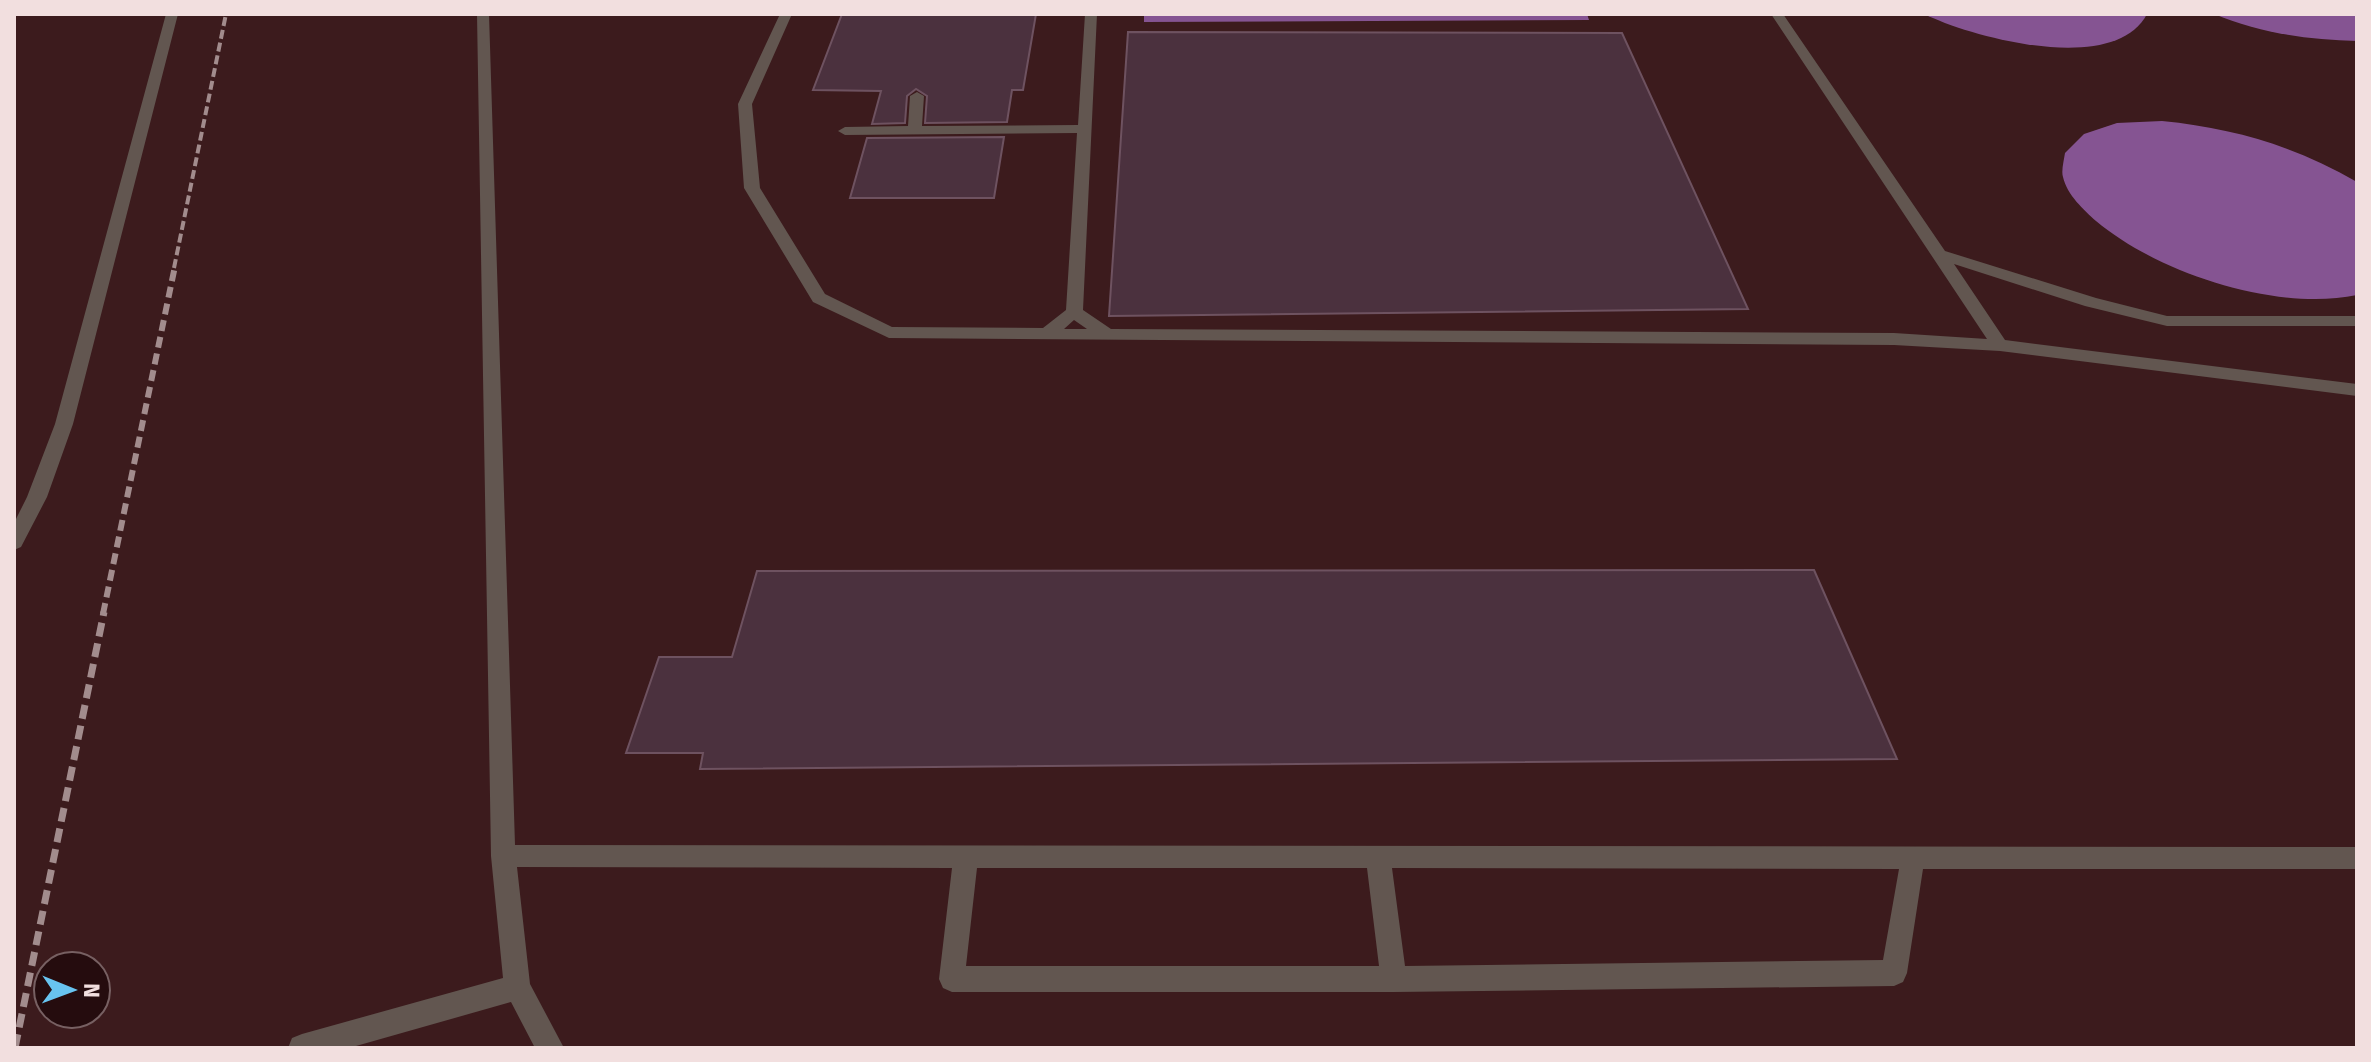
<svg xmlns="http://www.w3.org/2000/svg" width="2371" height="1062" font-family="'Fira Sans',sans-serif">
<rect width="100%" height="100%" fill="#2f1517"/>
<path fill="#3c1b1d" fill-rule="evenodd" d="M14 14H2357V1048H14ZM48 966H96V1014H48Z"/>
<g fill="#855492">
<path d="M1144 14H1587L1589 20 1144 22Z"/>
<path d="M1924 14H2147C2115 76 1973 38 1924 14Z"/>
<path d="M2214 14H2357V41C2309 40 2259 33 2214 14Z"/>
<path d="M2162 121C2233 128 2295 146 2357 182V295C2276 312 2158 273 2096 221 2084 210 2067 195 2063 177 2061 171 2064 160 2065 153L2084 134 2117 123Z"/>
</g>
<g fill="#4b313e" stroke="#6e5260" stroke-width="2">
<path d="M842 14H1036L1023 90H1012L1007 122 925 123 927 96 916 89 907 96 905 123 872 124 881 91 813 90Z"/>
<path d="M1128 32 1622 33 1748 309 1109 316Z"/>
<path d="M1004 137 994 198H850L867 138Z"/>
<path d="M1814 570 1897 759 700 769 703 753H626L659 657H732L757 571Z"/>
</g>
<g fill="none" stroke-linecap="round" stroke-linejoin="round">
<g fill="#625650" fill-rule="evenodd">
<path d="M166 14H178L73 424 47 497 21 547 14 550V523L27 497 55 424Z"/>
<path d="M477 14H489L515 845 2357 847V869H1923L1907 973 1903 982 1894 986 1394 992H952L943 988 939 979 952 868 517 867 530 984 564 1048H535L511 1002 349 1048H288L292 1038 302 1034 503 978 491 856ZM977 868H1367L1379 966H966ZM1392 868 1899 869 1883 960 1405 966Z"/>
<path d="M780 14H792L752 104 760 188 825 294 892 327 1043 328 1066 310 1077 133 845 135 838 131 845 127 908 126 910 96 917 92 924 96 922 126 1078 125 1085 14H1097L1083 310 1111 329 1894 333 1987 339 1771 14H1783L1945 251 2096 298 2167 316H2357V326H2167L2085 306 1954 264 2005 340 2357 384V396L2000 351 1894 345 889 338 813 302 744 188 738 104ZM1074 320 1087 329H1064Z"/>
</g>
<path stroke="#a28c8d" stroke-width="4" stroke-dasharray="9 4" stroke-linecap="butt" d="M174 268 226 14"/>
<path stroke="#a28c8d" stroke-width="6" stroke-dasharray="11 6" stroke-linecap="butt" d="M103 614 175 266"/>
<path stroke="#a28c8d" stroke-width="7" stroke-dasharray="14 7" stroke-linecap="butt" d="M15 1048 104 612"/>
</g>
<rect width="2371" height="1062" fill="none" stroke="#f2dfdf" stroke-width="32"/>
<g transform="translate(72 990) rotate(91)"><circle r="38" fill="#250c0e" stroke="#776062" stroke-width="2"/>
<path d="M0-6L14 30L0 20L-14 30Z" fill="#68c4f0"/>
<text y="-12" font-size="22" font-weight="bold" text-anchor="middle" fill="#f2dfdf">N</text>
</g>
</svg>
